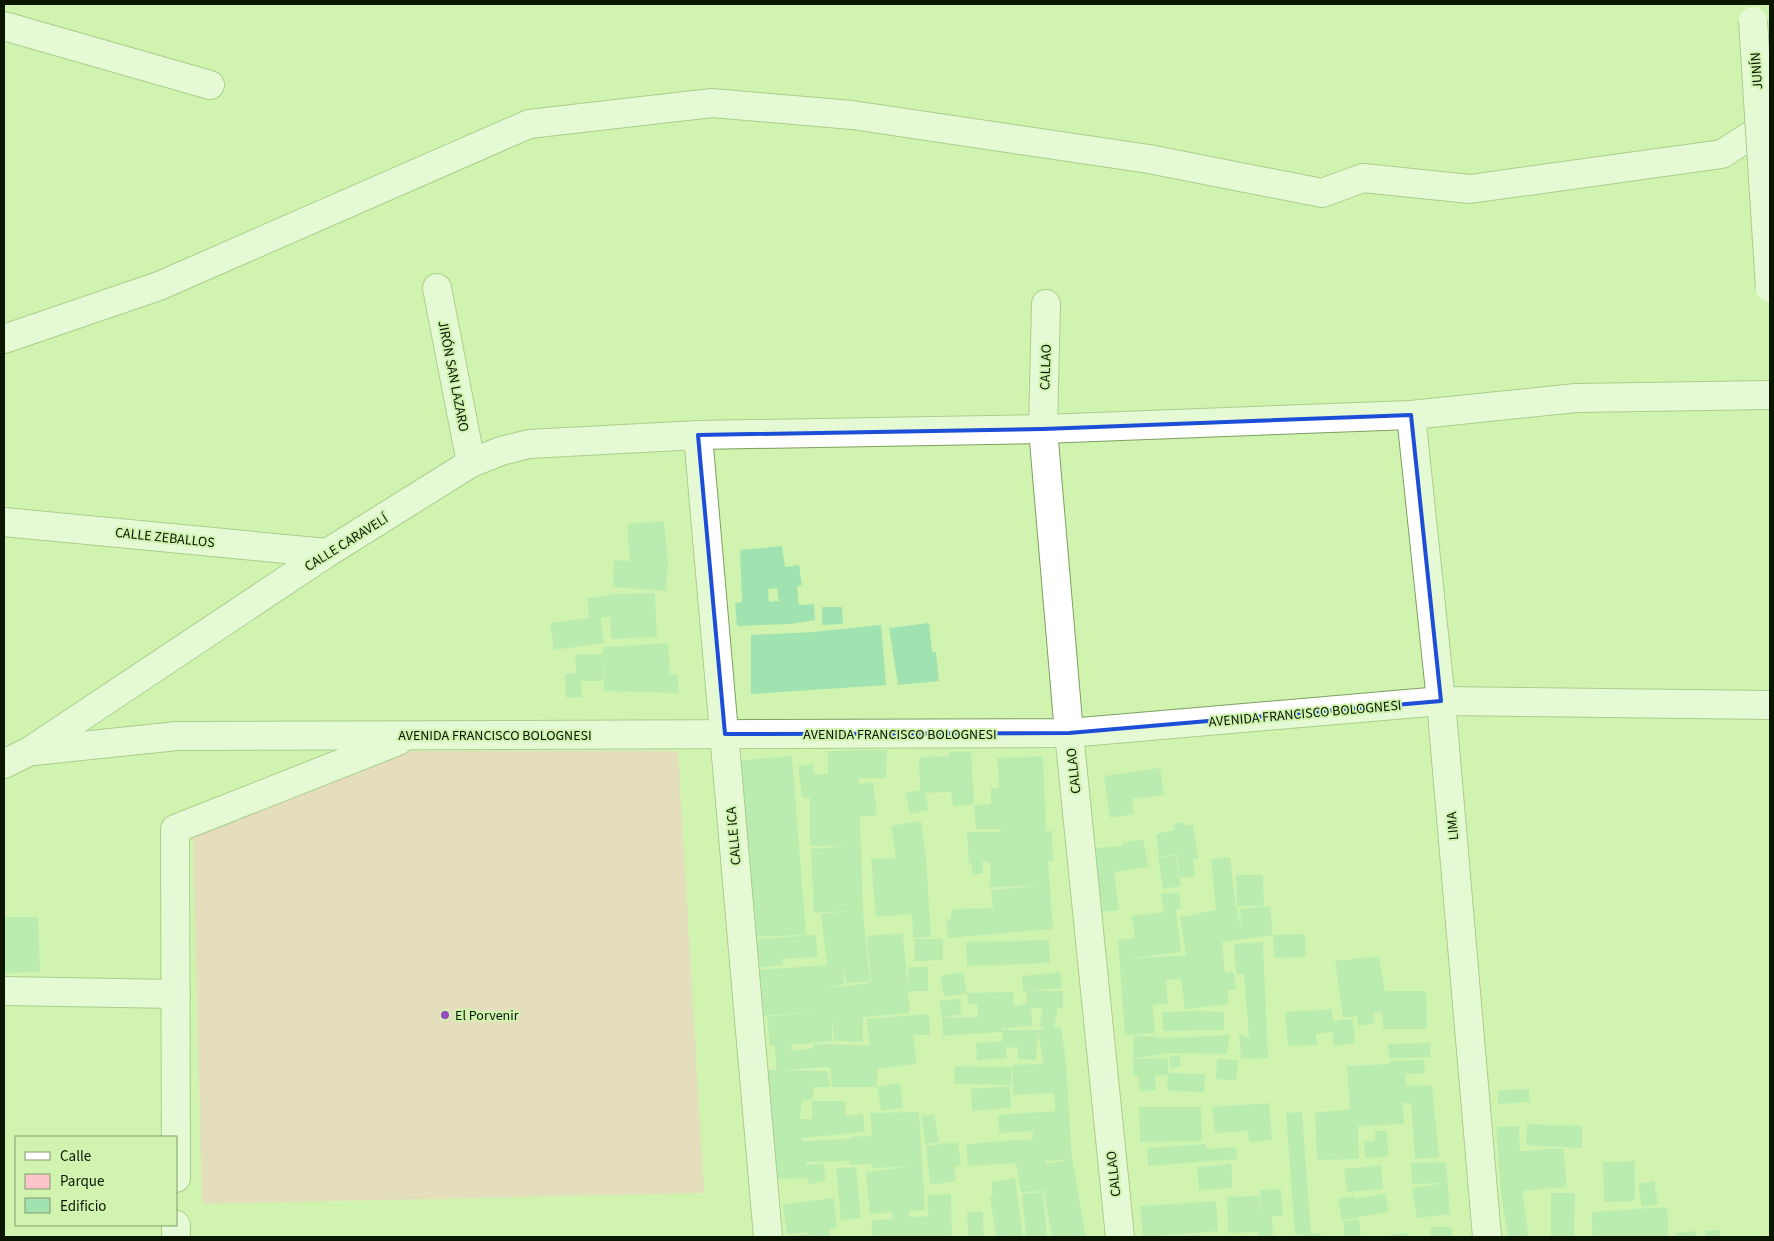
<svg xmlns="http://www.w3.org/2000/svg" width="1774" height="1241" font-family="'Source Sans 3',sans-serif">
<rect width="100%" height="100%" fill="#d0f4b0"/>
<path fill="#fdc4cb" d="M413 751H678L704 1193 202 1204 193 837Z"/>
<g fill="#a1e3b0" fill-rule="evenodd">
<path d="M664 521 668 563 666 591 613 587 614 560 630 561 627 524Z"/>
<path d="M782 546 785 567 799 565 802 585 797 586 799 605 814 604 815 620 791 624 737 626 735 603 742 602 740 550ZM777 588 779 601 769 602 768 589Z"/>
<path d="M655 593 657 637 611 639 610 617H601L604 643 554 650 550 623 589 618 587 598 609 596V594Z"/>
<path d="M822 607H842L843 624 822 625Z"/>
<path d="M929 623 932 652H936L939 681 898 685 889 628Z"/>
<path d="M881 625 886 685 751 694V635L813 632Z"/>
<path d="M668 643 670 674 678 675V693L604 691 603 647Z"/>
<path d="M575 654H603V681H581L582 697 566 698 565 674 576 673Z"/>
<path d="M852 750H887L886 778H859V784L873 782 877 815 860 817 863 910 870 982 846 983 843 964 844 984 828 988 871 983 867 936 903 933 908 989V967H928V991H908L910 1013 863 1017V1042L834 1041 832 1019V1041L791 1045V1051L813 1048V1044L870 1045 866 1019 929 1014 930 1035H913L917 1064 877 1069V1087H832L830 1067 780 1070 827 1071 830 1087H813V1099L802 1101 800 1119H812V1101H845V1116L863 1114 865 1132 802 1138V1141L850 1139V1137L872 1136 870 1113 919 1112 925 1210 909 1211 910 1217 932 1216 928 1215 927 1195 951 1194 952 1237H873L871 1220 893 1219 892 1212 870 1214 866 1172 914 1166 873 1168 872 1164 850 1165V1161L806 1162V1165L823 1163 826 1181 809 1184 808 1178 774 1179 763 1070H776L775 1046H770L767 1017 820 1011 763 1016 758 970 827 965 821 914 851 911 814 913 811 849 851 846H810V798H802L798 766 813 764 814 774H828V751Z"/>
<path d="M971 751 974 805 953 806 951 792 925 793 929 810 910 814 905 793 920 790 919 757 949 756V752Z"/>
<path d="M792 756 806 935 749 937 732 761Z"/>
<path d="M1043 756 1046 831H1052L1053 861H1048L1053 929 948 938 946 919H951V909L993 908 991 890 1040 886 990 887V862H982L983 873 973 875 971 863H969L967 832H1001V829H976L974 805 991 804V788H999L997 758Z"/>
<path d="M1160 768 1164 795 1132 799 1134 814 1110 818 1104 776Z"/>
<path d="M921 821 926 856 931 937 913 938 912 914 876 917 871 859 896 858 891 826Z"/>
<path d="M1184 822 1185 826 1193 824 1198 859H1193L1195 876 1180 878 1177 854 1159 857 1156 834 1175 830 1174 824Z"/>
<path d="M1143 839 1149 867 1114 872 1119 910 1101 912 1093 848 1123 846 1122 843Z"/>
<path d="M1176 855 1181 886 1163 889 1158 858Z"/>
<path d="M1230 857 1236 907 1242 931 1240 909 1270 906 1273 935 1222 942 1225 973 1234 972 1236 990H1227L1229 1004 1185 1009 1181 979 1166 980 1168 1004 1153 1005 1155 1033 1125 1035 1118 940 1135 938 1132 916 1164 912 1161 894 1179 892 1181 909 1176 910 1181 952 1126 959 1186 955 1180 917 1216 910 1211 859Z"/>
<path d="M1236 875H1263L1264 906H1237Z"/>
<path d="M4 917H38L40 972 4 973Z"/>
<path d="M1305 934 1306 957 1274 958 1273 935Z"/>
<path d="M816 935 818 957 782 959 783 965 757 968 753 939Z"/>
<path d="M914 939H943V960L915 961Z"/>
<path d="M1049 940 1050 963 967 966 966 942Z"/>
<path d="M1263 942 1268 1058 1241 1059 1239 1035 1249 1038 1244 974 1236 975 1234 944Z"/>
<path d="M1379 956 1385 991H1426L1427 1029H1383L1382 1012 1373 1013 1375 1023 1358 1026 1357 1016 1343 1018 1335 961Z"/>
<path d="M963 972 967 993 944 997 940 976Z"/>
<path d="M1060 972 1062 988 1029 991H1063V1008H1058L1054 1028 1061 1027 1066 1063 1072 1159 1045 1161 1046 1164 1072 1159 1086 1237H1052L1044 1191 1021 1192 1016 1163 968 1166 966 1144 1033 1139V1131L999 1133 998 1115 1055 1111 1054 1093 1013 1095 1012 1065 1043 1064 1038 1030 1046 1029 1039 1027 1043 1008H1031L1033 1025 1004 1029 1003 1021V1029L1000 1030H1038L1036 1060 1018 1059V1047L1006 1048 1007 1058 977 1060 976 1043 1003 1041V1032L943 1036 942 1018 978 1017 977 1004H968L967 993 1013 992V1007L1027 1003V991H1023L1022 976Z"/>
<path d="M960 999 962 1014 942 1018 939 1001Z"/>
<path d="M1332 1009 1333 1021 1353 1019 1355 1043 1334 1046 1333 1032 1316 1034 1317 1045 1288 1046 1285 1012Z"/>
<path d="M1196 1011 1224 1012V1030L1163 1031 1162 1012Z"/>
<path d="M1134 1035 1167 1038 1230 1035 1227 1054 1168 1053 1133 1059Z"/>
<path d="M1430 1043V1057L1389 1058 1388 1044Z"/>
<path d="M1179 1055 1181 1066 1170 1068 1169 1057Z"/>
<path d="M1168 1058V1073L1205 1074 1204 1092 1167 1091 1168 1075 1155 1076 1156 1090 1140 1091 1138 1076 1133 1075V1059Z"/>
<path d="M1217 1059 1238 1060 1236 1081 1216 1079Z"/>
<path d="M1424 1060 1425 1073 1406 1074V1086L1432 1085 1439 1158 1415 1159 1411 1103H1403L1404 1124 1358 1126 1359 1159 1317 1160 1315 1112 1350 1110 1347 1066 1390 1064V1061Z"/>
<path d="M955 1066 1011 1067V1085L954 1084Z"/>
<path d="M900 1083 903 1108 881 1111 877 1087Z"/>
<path d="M1010 1086 1011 1108 972 1111 971 1089Z"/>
<path d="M1529 1089 1530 1102 1498 1104V1090Z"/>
<path d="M1269 1103 1272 1140 1249 1142 1248 1131 1215 1133 1212 1107Z"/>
<path d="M1139 1107H1201L1202 1141 1140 1142Z"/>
<path d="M1302 1112 1311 1234 1295 1235 1286 1113Z"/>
<path d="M934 1114 939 1142 926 1144 921 1116Z"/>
<path d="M1527 1124 1582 1126V1148L1526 1145Z"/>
<path d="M1519 1126 1520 1151 1563 1148 1567 1187 1522 1191 1529 1237H1508L1501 1193 1496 1127Z"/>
<path d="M1375 1131H1387L1388 1157 1365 1158 1364 1141H1375Z"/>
<path d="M958 1142 961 1166 954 1167 956 1181 930 1185 926 1146Z"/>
<path d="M1206 1144V1149L1236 1147 1237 1159 1148 1166 1147 1148Z"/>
<path d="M1635 1161V1201L1604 1202 1603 1162Z"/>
<path d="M1446 1162 1450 1214 1417 1218 1412 1188 1446 1183 1412 1184 1411 1163Z"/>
<path d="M1231 1164 1233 1188 1199 1190 1197 1167Z"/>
<path d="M1381 1165 1383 1189 1347 1192 1344 1169Z"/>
<path d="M856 1167 861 1218 841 1220 836 1168Z"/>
<path d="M1015 1178 1023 1237H996L990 1196H993L991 1182Z"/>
<path d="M1654 1181 1658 1204 1642 1207 1638 1184Z"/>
<path d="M1281 1189 1283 1216H1272L1273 1237H1259L1258 1232 1228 1233 1227 1197 1259 1196 1261 1218 1260 1190Z"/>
<path d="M1043 1192 1047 1237H1026L1022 1194Z"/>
<path d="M1385 1193 1389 1212 1342 1220 1338 1199 1354 1196 1355 1199Z"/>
<path d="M1551 1193H1575L1574 1237H1551Z"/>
<path d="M834 1198 837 1228 829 1229 830 1237H787L809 1234V1232L787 1234 783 1204Z"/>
<path d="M1216 1201 1218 1231 1143 1237 1140 1206Z"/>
<path d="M1667 1207 1669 1237H1593L1591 1212Z"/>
<path d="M967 1212H983L984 1237H968Z"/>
<path d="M1359 1219 1361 1235 1345 1237 1343 1221Z"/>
<path d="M1431 1227H1452V1237H1430Z"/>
<path d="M1720 1230 1721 1237H1706L1705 1231Z"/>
<path d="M1696 1231 1697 1237H1676V1233Z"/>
<path d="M1321 1233V1237H1298V1236Z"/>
<path d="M1408 1233V1237H1389V1235Z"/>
<path d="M1199 1235V1237H1181V1236Z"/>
</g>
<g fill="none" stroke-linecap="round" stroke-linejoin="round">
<g stroke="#7e9f5f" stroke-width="30">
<g id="minor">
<path d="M4 26 210 85"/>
<path d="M437 288 471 463"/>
<path d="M1046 304 1043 429 1069 733 1120 1237"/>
<path d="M4 339 159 286 529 124 712 103 852 115 1149 159 1322 193 1363 178 1470 189 1722 154 1770 123"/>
<path d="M1411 415 1441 701 1487 1237"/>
<path d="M698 435 768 1237"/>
<path d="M4 522 327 553"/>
<path d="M34 751 177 736 1069 733 1441 701 1770 705"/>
<path d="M4 764 30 751 327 553 471 463 501 451 529 444 698 435 1043 429 1411 415 1576 398 1770 395"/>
<path d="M4 991 176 994"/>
<path d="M176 1178 175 829 398 741"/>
<path d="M176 1237V1225"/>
</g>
</g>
<use href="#minor" stroke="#fff" stroke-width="28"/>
<g stroke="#7e9f5f" stroke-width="30" stroke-linecap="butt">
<path id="minor-bridge" d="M1753 21 1770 288"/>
</g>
<use href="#minor-bridge" stroke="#fff" stroke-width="28"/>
</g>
<path d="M0 0H1774V1241H0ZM1411 415 1441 701 1069 733 725 734 698 435 1043 429Z" fill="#d0f4b0" fill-opacity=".55" fill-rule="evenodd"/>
<path fill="none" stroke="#1d4ed8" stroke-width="4" stroke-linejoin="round" d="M1411 415 1441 701 1069 733 725 734 698 435 1043 429Z"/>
<circle fill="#934bbe" stroke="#d0f4b0" stroke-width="2" cx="445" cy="1015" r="5"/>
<g text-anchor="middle" stroke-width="4" stroke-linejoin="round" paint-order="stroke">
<g font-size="14" fill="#0a1600" stroke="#d0f4b0">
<text transform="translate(1756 71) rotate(-94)" y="5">JUNÍN</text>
<text transform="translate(1045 367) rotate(-88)" y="5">CALLAO</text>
<text transform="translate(454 376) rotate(79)" y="5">JIRÓN SAN LAZARO</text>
<text transform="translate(165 537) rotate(6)" y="5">CALLE ZEBALLOS</text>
<text transform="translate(346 542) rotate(-32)" y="5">CALLE CARAVELÍ</text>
<text transform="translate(1305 713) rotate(-5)" y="5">AVENIDA FRANCISCO BOLOGNESI</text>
<text x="900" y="739">AVENIDA FRANCISCO BOLOGNESI</text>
<text x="495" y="740">AVENIDA FRANCISCO BOLOGNESI</text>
<text transform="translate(1073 771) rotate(-96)" y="5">CALLAO</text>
<text transform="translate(1452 826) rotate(-95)" y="5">LIMA</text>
<text transform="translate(733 836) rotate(-95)" y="5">CALLE ICA</text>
<text transform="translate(1113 1174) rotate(-96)" y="5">CALLAO</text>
</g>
<g font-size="14" fill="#0a1600" stroke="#d0f4b0" text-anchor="start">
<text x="455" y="1020">El Porvenir</text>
</g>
</g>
<rect width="1774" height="1241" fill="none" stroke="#0a1600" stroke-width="10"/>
<rect x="15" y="1136" width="162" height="90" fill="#d0f4b0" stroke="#819b6a"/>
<rect x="25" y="1152" width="25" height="8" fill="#ffffff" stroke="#819b6a"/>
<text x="60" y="1161" font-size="15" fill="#0a1600">Calle</text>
<rect x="25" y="1174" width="25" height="15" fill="#fdc4cb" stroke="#819b6a"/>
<text x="60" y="1186" font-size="15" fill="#0a1600">Parque</text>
<rect x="25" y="1198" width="25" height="15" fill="#a1e3b0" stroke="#819b6a"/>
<text x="60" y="1211" font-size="15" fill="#0a1600">Edificio</text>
</svg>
